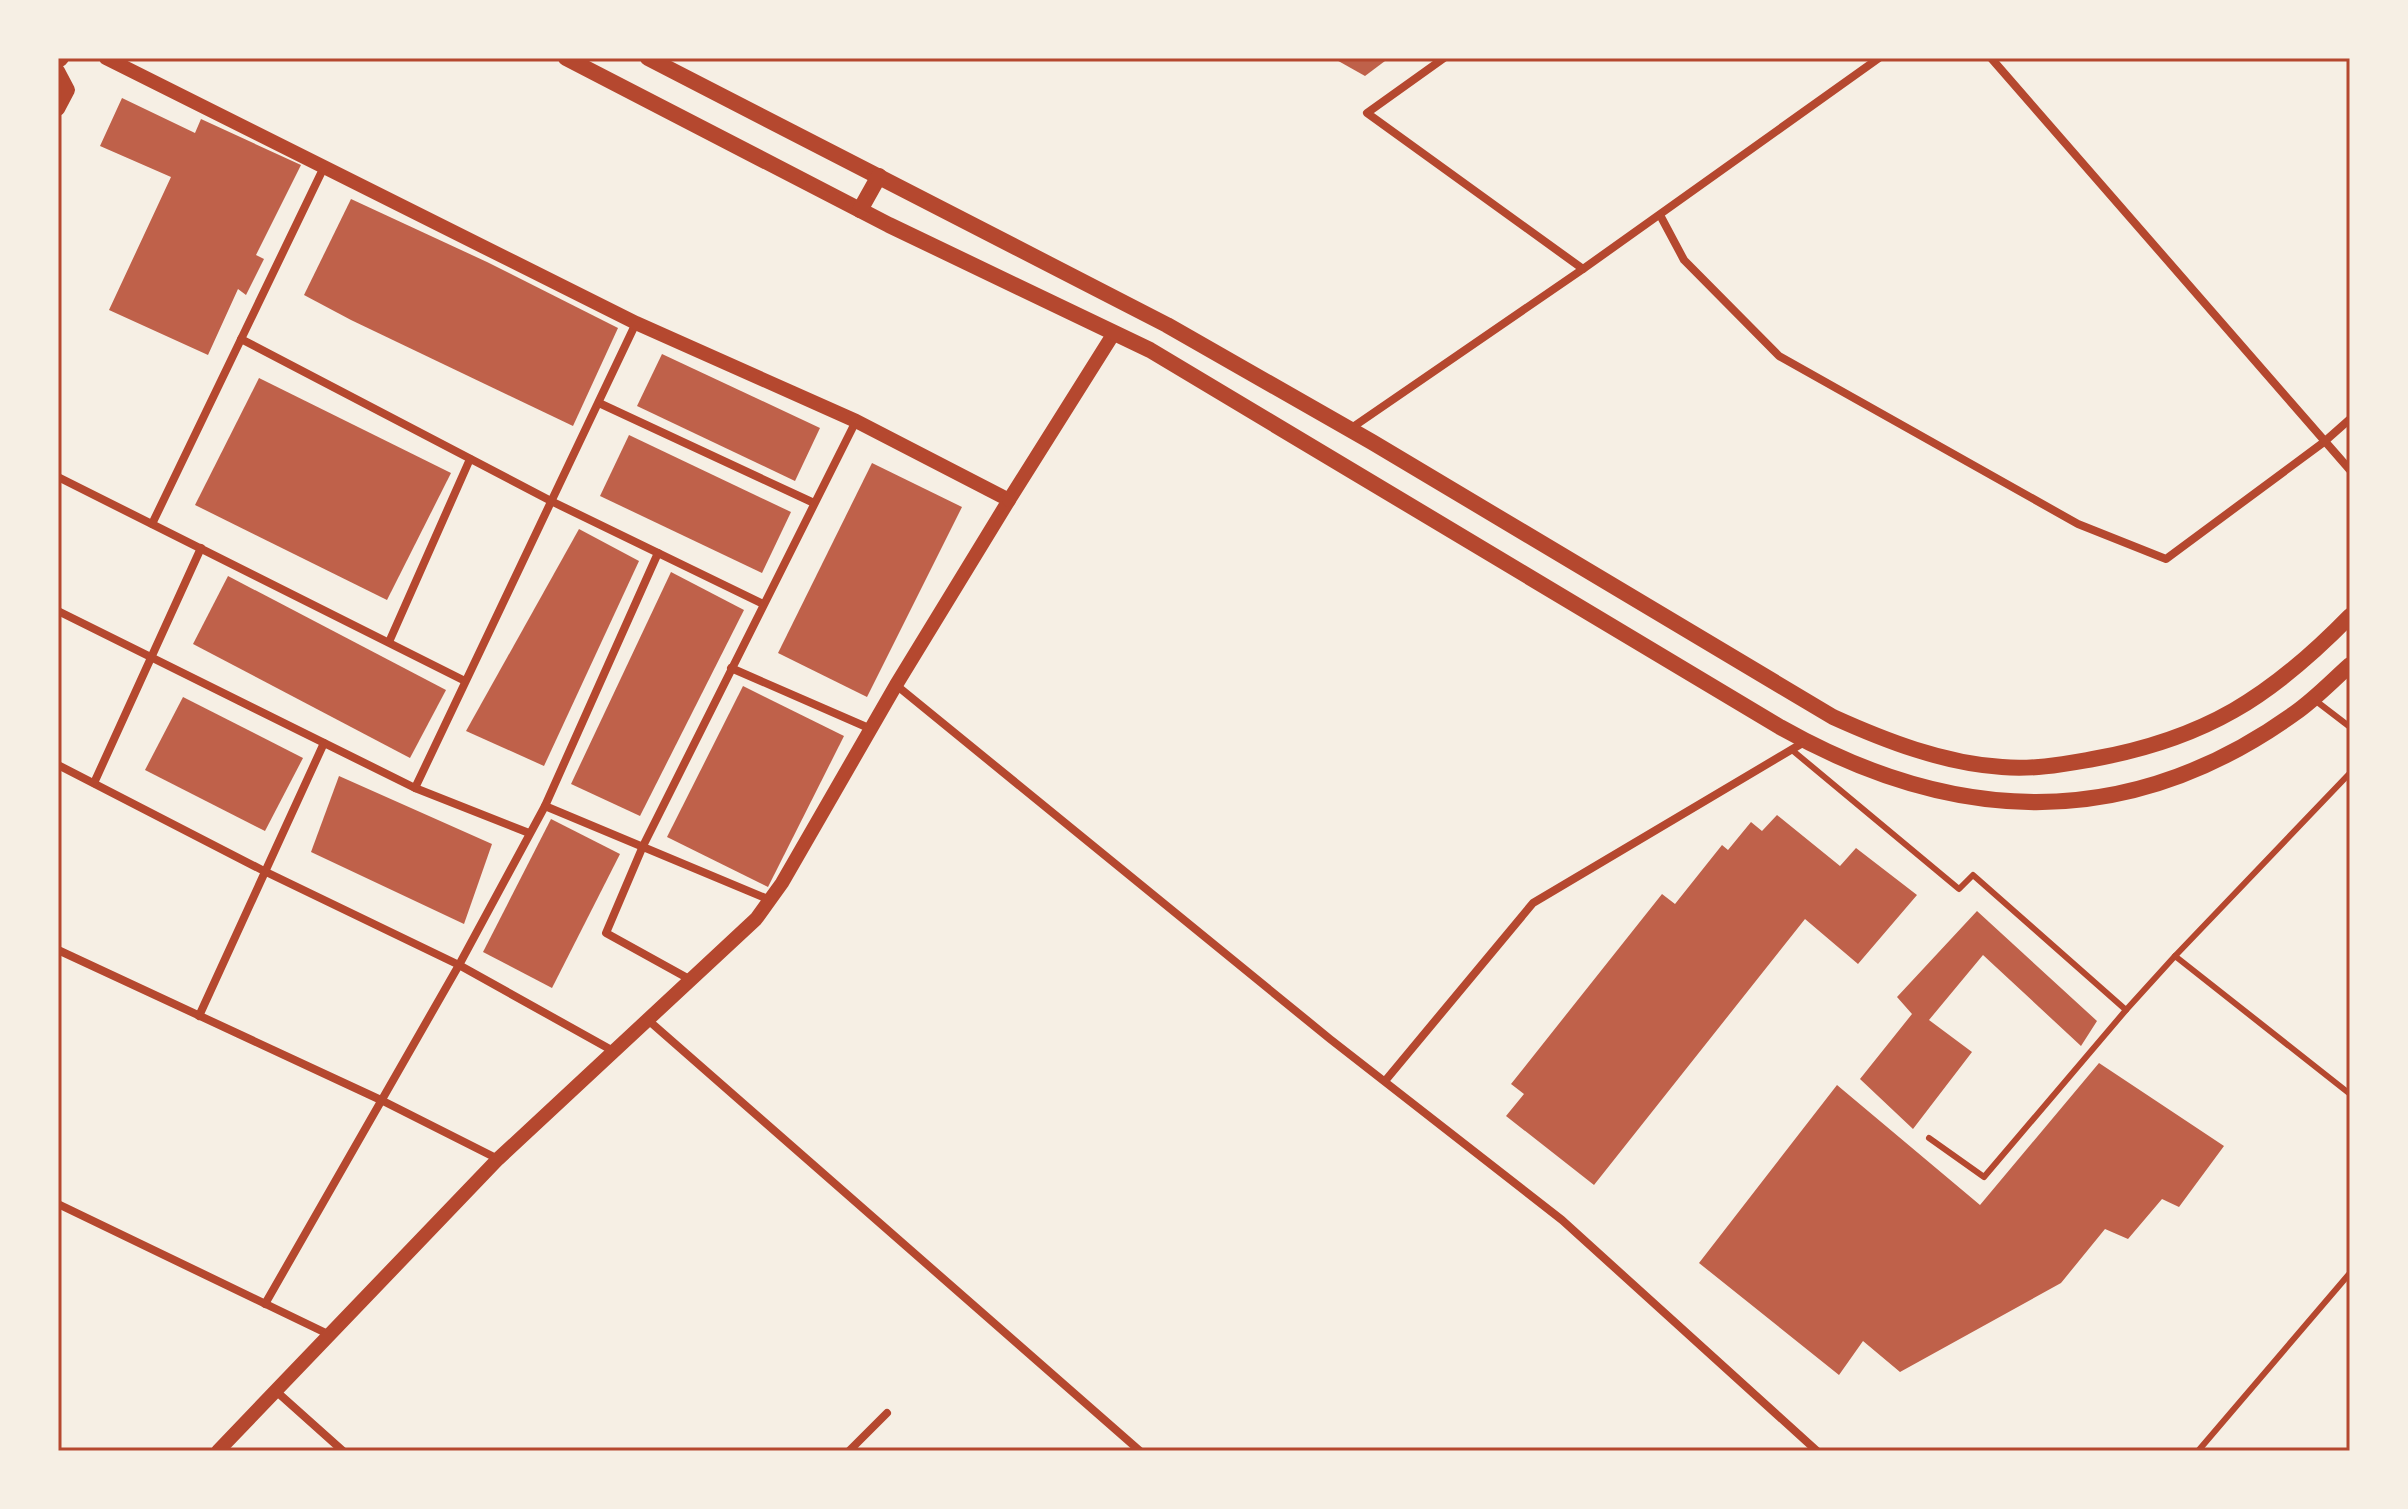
<svg xmlns="http://www.w3.org/2000/svg" width="2408" height="1509" font-family="'IBM Plex Serif',serif">
<rect width="100%" height="100%" fill="#f6efe4"/>
<g fill="#bf614a">
<path d="M1333 58H1389L1365 76Z"/>
<path d="M122 98 195 133 201 119 301 165 256 255 264 259 246 295 238 289 208 355 109 310 171 177 100 146Z"/>
<path d="M351 199 487 262 618 328 573 426 351 320 304 295Z"/>
<path d="M662 354 820 428 795 481 637 406Z"/>
<path d="M259 378 451 473 387 600 195 505Z"/>
<path d="M629 435 791 512 762 573 600 496Z"/>
<path d="M872 463 962 507 867 697 778 653Z"/>
<path d="M579 529 639 561 544 766 466 731Z"/>
<path d="M671 572 744 610 640 816 571 784Z"/>
<path d="M228 576 446 690 410 758 193 644Z"/>
<path d="M743 686 844 736 768 887 667 837Z"/>
<path d="M183 697 303 758 265 831 145 770Z"/>
<path d="M339 776 492 844 464 924 311 852Z"/>
<path d="M1777 815 1840 866 1856 848 1917 895 1858 964 1805 919 1594 1185 1506 1116 1524 1094 1511 1084 1662 894 1675 904 1722 845 1728 850 1751 822 1762 831Z"/>
<path d="M551 819 620 854 552 988 483 952Z"/>
<path d="M1977 911 2097 1021 2081 1046 1983 955 1929 1020 1972 1052 1913 1129 1860 1079 1912 1014 1897 997Z"/>
<path d="M2099 1063 2224 1146 2179 1207 2162 1199 2128 1239 2105 1229 2061 1283 1900 1372 1863 1341 1839 1375 1699 1263 1837 1085 1980 1205Z"/>
</g>
<g fill="none" stroke-linecap="round" stroke-linejoin="round">
<g stroke="#b5482f" stroke-width="6">
<path d="M2316 701 2350 727"/>
<path d="M1792 750 1959 889 1973 875 2126 1010 1984 1177 1929 1138"/>
<path d="M2175 956 2350 773"/>
<path d="M2126 1010 2175 956 2350 1094"/>
<path d="M2198 1451 2350 1273"/>
</g>
<g stroke="#b5482f" stroke-width="8">
<path d="M1444 58 1367 113 1583 269 1879 58"/>
<path d="M1991 58 2350 470"/>
<path d="M1660 215 1684 260 1779 356 2078 524 2166 559 2324 442 2350 419"/>
<path d="M241 339 551 501 763 604"/>
<path d="M599 403 814 503"/>
<path d="M1350 429 1583 269"/>
<path d="M58 477 465 681"/>
<path d="M152 524 324 167"/>
<path d="M58 611 415 788 529 833"/>
<path d="M389 642 470 459"/>
<path d="M731 668 871 729"/>
<path d="M896 685 1330 1039 1562 1220 1817 1451"/>
<path d="M58 765 264 871 459 965 615 1052"/>
<path d="M94 783 201 548"/>
<path d="M415 788 636 323"/>
<path d="M545 806 658 553"/>
<path d="M58 950 383 1101 498 1159"/>
<path d="M691 980 606 933 643 846 856 421"/>
<path d="M199 1016 324 743"/>
<path d="M648 1020 1140 1451"/>
<path d="M1385 1081 1533 903 1806 741"/>
<path d="M58 1204 330 1335"/>
<path d="M265 1304 459 965 545 806 770 900"/>
<path d="M277 1392 343 1451"/>
<path d="M849 1451 887 1413"/>
</g>
<g stroke="#b5482f" stroke-width="14">
<path d="M106 58 636 323 856 421 1009 500 896 685 782 883 756 919 498 1159 218 1451"/>
<path d="M58 71 68 90 58 109"/>
<path d="M1009 500 1114 333"/>
</g>
<g stroke="#b5482f" stroke-width="16">
<path d="M566 58 889 225 1150 350 1780 727C1955 826 2128 833 2295 713 2315 699 2332 681 2350 665"/>
<path d="M648 58 1167 325 1372 442 1833 717C1886 741 1943 763 2002 767 2033 770 2064 764 2093 759 2205 739 2271 697 2350 616"/>
<path d="M58 60 61 58"/>
<path d="M860 210 879 176"/>
</g>
</g>
<rect width="2408" height="1509" fill="none" stroke="#f6efe4" stroke-width="120"/>
<rect x="60" y="60" width="2288" height="1389" fill="none" stroke="#b5482f" stroke-width="3"/>
</svg>
